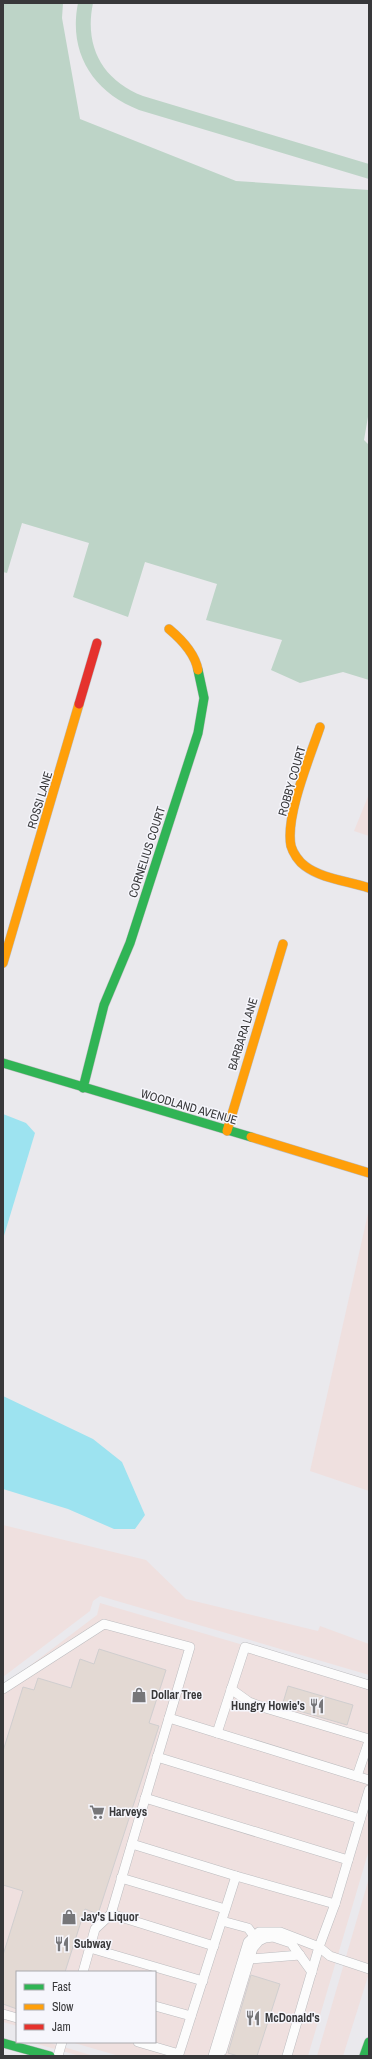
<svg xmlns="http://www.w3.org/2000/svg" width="372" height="2059" font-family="'Archivo Narrow',sans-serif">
<rect width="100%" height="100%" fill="#eae9ed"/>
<g fill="#efe0df">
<path d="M369 794V836L354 831Z"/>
<path d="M369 1209V1491L310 1471Z"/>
<path d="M3 1525 146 1560 186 1599 318 1631 320 1626 369 1644V1675L100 1596 93 1601 90 1611 3 1677Z"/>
<path d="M100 1603 369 1682V1850L308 2056H119L71 2042H155V1972H17V2026L3 2022V1686L97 1615Z"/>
<path d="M369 1878V1973L343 2056H317Z"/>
<path d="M30 2042H47L94 2056H80Z"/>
</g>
<g fill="#bdd4c7">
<path d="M3 3H63L62 18 80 119 236 181 369 190V411L364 440 369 445V680L343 672 300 683 271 670 282 640 206 620 217 584 145 562 128 617 73 597 89 543 22 523 7 573 3 572Z"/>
<path d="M78 3H93C84 46 102 80 143 96L369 164V179L139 110C93 92 68 53 78 3Z"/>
</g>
<g fill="#9de3f0">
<path d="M3 1114 26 1123 35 1133 3 1239Z"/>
<path d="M3 1396 93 1439 122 1462 145 1515 135 1529H114L68 1509 3 1489Z"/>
</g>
<g fill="#e3d9d3" stroke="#d0cecf">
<path d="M99 1649 166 1670 149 1723 159 1726 98 1914 85 1909 65 1972H17V2009L3 2004V1955L23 1891 3 1885V1751L23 1687 34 1690 38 1678 71 1688 80 1659 94 1664Z"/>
<path d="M288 1686 353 1705 347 1725 282 1706Z"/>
<path d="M251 1975 280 1984 257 2056H238L228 2053Z"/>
</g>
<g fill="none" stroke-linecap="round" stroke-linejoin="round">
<g stroke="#bcbcbf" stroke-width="10">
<g id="lane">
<path d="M3 1689 104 1624 190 1647 111 1914 95 1929 83 1972"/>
<path d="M231 1689 249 1702 262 1707 369 1739"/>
<path d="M169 1718 369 1780"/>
<path d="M217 1733 245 1647 369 1685"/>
<path d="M157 1757 360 1819"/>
<path d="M357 1776 369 1741"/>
<path d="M145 1798 348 1860"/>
<path d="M132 1844 236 1876 335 1904 369 1790"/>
<path d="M121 1878 225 1909"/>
<path d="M335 1904 319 1947 330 1956 369 1969"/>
<path d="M111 1914 214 1946"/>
<path d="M222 1921 248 1928 254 1936"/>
<path d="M90 1948 203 1981"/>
<path d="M250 1959 300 1955"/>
<path d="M155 2006 191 2016"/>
<path d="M3 2014 17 2018"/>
<path d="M138 2042 179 2054 236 1876"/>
<path d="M58 2056 62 2042"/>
<path d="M213 2056 248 1942 259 1932H280L319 1947 287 2056"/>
<path d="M214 2056 222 2051 253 1948 259 1941 265 1938 273 1937 291 1943 312 1972"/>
</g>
</g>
<g stroke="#bcbcbf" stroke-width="10">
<g id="fast">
<path d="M3 1063 251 1137"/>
<path d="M83 1088 104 1005 130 943 198 733 204 698 198 670"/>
<path d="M3 2043 50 2056"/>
<path d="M364 2056 369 2042"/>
</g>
</g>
<g stroke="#bcbcbf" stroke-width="10">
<g id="slow">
<path d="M169 629C181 639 195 654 198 670"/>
<path d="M320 727C310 757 285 816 291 846 293 853 299 862 305 866 322 879 349 881 369 888"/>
<path d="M3 963 79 704"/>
<path d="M227 1131 283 944"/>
<path d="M251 1137 369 1173"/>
</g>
</g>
<g stroke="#bcbcbf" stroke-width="10">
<path id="jam" d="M79 704 97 643"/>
</g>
<use href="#lane" stroke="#fcfcfc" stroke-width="9"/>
<use href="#fast" stroke="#30b455" stroke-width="9"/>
<use href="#slow" stroke="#ff9f0a" stroke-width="9"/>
<use href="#jam" stroke="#e5322d" stroke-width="9"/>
</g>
<defs>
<g id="shop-bare" transform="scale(1.2)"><path d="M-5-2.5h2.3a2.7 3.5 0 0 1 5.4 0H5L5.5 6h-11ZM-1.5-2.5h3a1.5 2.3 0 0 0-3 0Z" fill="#767679" stroke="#f6f6fc" stroke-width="2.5" paint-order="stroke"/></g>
<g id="restaurant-bare" transform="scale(1.2)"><path d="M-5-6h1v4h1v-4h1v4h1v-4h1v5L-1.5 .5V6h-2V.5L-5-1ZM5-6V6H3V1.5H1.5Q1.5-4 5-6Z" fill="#767679" stroke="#f6f6fc" stroke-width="2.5" paint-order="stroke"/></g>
<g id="supermarket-bare" transform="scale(1.2)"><path d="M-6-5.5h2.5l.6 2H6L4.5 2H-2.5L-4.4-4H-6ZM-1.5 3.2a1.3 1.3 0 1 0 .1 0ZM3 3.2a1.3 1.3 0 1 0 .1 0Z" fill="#767679" stroke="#f6f6fc" stroke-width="2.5" paint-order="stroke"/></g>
</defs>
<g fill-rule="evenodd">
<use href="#shop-bare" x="139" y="1695"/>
<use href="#restaurant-bare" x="317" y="1706"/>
<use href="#supermarket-bare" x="97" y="1812"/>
<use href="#shop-bare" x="69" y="1917"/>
<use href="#restaurant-bare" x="62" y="1944"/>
<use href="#restaurant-bare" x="253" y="2018"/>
</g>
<g text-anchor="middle" stroke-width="3" stroke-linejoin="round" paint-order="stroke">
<g font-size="12" fill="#38383a" stroke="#f6f6fc">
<text transform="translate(292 781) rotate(-74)" y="4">ROBBY COURT</text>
<text transform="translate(40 800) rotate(-73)" y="4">ROSSI LANE</text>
<text transform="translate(147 852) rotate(-72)" y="4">CORNELIUS COURT</text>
<text transform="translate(243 1034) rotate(-73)" y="4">BARBARA LANE</text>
<text transform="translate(189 1107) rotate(16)" y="4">WOODLAND AVENUE</text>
</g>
<g font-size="12" font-weight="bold" fill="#38383a" stroke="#f6f6fc" text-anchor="start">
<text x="151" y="1699">Dollar Tree</text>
<text x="305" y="1710" text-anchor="end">Hungry Howie's</text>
<text x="109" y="1816">Harveys</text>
<text x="81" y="1921">Jay's Liquor</text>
<text x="74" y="1948">Subway</text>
<text x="265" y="2022">McDonald's</text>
</g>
</g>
<rect width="372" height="2059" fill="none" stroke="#38383a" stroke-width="8"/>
<rect x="16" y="1971" width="140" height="72" fill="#f6f6fc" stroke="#aaaaae"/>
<rect x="24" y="1984" width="20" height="6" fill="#30b455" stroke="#aaaaae"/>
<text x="52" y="1991" font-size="12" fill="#38383a">Fast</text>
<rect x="24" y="2004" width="20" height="6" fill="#ff9f0a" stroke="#aaaaae"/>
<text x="52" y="2011" font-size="12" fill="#38383a">Slow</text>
<rect x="24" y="2024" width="20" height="6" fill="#e5322d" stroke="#aaaaae"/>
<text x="52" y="2031" font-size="12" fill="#38383a">Jam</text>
</svg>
